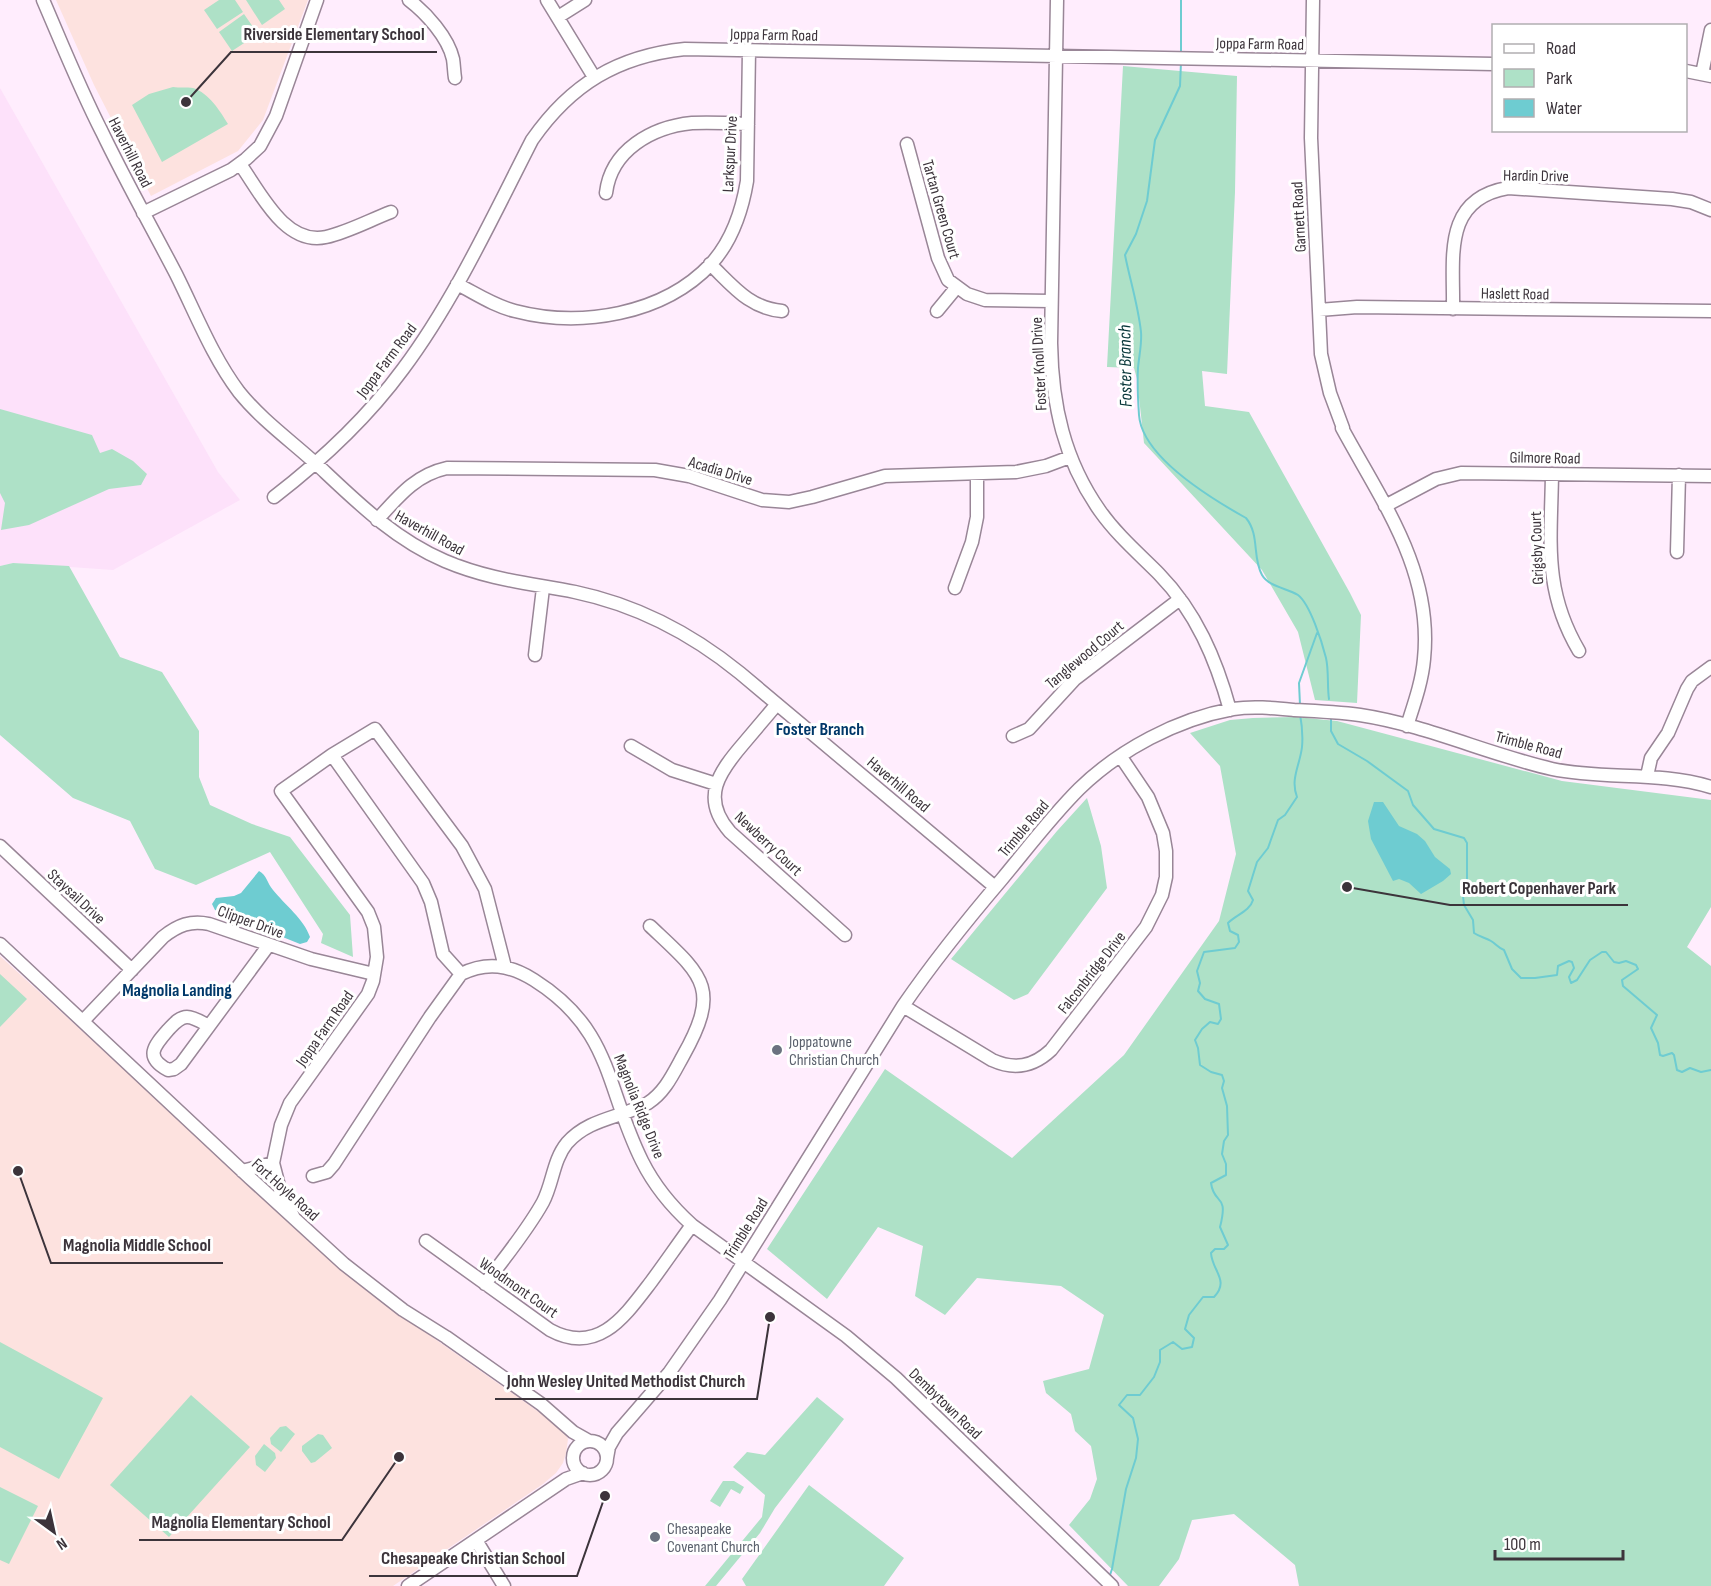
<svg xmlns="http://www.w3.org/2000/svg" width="1711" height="1586" font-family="'Sofia Sans Condensed',sans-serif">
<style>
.built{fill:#fde1fa}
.education{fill:#fde2df}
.green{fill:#aee1c7}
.water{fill:#6eccd1}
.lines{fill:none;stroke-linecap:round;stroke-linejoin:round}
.stream{stroke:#6eccd1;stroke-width:2}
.minor-casing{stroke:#998697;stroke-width:15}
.minor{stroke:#fff;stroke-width:12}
.worship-dot{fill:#6b7280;stroke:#fff;stroke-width:2}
.labels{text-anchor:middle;stroke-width:6;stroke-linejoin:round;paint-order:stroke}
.street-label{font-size:16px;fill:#3c343b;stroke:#fff}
.worship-label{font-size:16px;fill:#5b616d;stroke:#fff;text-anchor:start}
.water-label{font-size:18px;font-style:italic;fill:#073639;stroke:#fff}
.neighbourhood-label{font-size:18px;font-weight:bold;fill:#003869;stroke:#fff}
.leader{fill:none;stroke:#3c343b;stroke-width:2}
.callout-dot{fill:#3c343b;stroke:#fff;stroke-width:2}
.callout-label{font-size:18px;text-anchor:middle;font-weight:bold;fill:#3c343b;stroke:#fff;stroke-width:6;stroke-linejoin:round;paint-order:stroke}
</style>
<rect width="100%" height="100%" fill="#ffedfd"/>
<path class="built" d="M0 88 218 472 240 500 113 570 13 563 0 566Z"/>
<path class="education" d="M56 0H308L263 120 238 151 151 196 94 85Z
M0 956 245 1180 391 1308 563 1429 568 1439 566 1453 563 1463 556 1473 543 1484 393 1586H0Z"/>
<path class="green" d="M219 0H235L243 12 217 29 204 10Z
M246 0H279L285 9 262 25Z
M244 14 258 34 232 51 219 32Z
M1123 66 1237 76 1235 192 1227 374 1202 371 1205 406 1249 412 1350 593 1361 615 1357 703 1315 700 1298 632 1262 570 1144 443 1137 379 1134 368 1107 367Z
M173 87C179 88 187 87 193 88 209 93 220 111 228 124L162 162 132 105 149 94Z
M0 409 92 435 100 453 112 449 133 461 147 474 141 485 109 489 29 525 1 530 5 503 0 493Z
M13 563 69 566 120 657 162 672 199 731V777L210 805 252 824 290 837 350 915 353 957 321 943 323 934 270 852 196 885 155 869 130 821 73 798 0 735V566Z
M1296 717 1337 721 1562 781 1711 800V907L1687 947 1711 966V1586H1299L1295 1565 1234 1514 1192 1520 1179 1559 1159 1586H1128L1069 1525 1090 1499 1097 1479 1091 1446 1075 1431 1071 1414 1046 1393 1043 1381 1089 1369 1104 1315 1061 1286 977 1278 945 1315 915 1296 923 1246 878 1227 827 1299 767 1249 885 1069 1012 1158 1124 1055 1219 921 1236 854 1220 766 1190 733 1230 720 1253 718Z
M1087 798 1101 846 1107 888 1028 994 1014 1000 951 959 1057 831Z
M0 974 27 999 0 1027Z
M0 1342 103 1398 59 1479 0 1447Z
M191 1395 250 1447 169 1537 110 1485Z
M817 1397 844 1419 775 1508 760 1533 716 1586H705L762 1517 765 1495 733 1467 747 1452 765 1455Z
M286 1426 295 1434 281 1452 271 1444 270 1438 280 1427Z
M318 1434 323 1435 332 1448 315 1462 311 1463 302 1451V1446Z
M264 1444 275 1453 276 1458 265 1472 256 1465 255 1456Z
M723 1481H734L744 1487 740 1494 731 1489 720 1507 710 1501Z
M809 1485 904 1558 884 1586H746L742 1579Z
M0 1487 38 1506 9 1564 0 1560Z"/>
<path class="water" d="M1374 802H1383L1399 826 1417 834 1425 841 1435 857 1450 869 1451 874 1443 881 1421 894 1409 883 1399 879 1393 881 1371 839 1368 821Z
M259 871C267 875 267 883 273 890 285 905 304 919 310 937L307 942 300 944 215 910 212 904 216 898 234 896 241 893Z"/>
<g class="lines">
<path class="stream" d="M1181 53V0
M1181 62 1180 86 1155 140 1147 201 1136 234 1125 255C1130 280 1138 305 1141 332 1142 344 1139 356 1138 368 1137 384 1138 400 1139 415 1142 457 1212 499 1246 518 1260 535 1252 557 1262 575 1269 587 1287 588 1298 595 1310 604 1322 642 1326 658 1329 671 1327 686 1329 699
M1300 705 1299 683 1317 633
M1331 718V731L1338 744 1367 761 1408 791 1413 805 1434 829 1464 838 1467 843V881L1463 896 1464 905 1473 920 1474 933C1480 937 1486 938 1491 941 1496 944 1498 948 1504 950L1512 969 1521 978H1535L1557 975 1558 966 1569 961 1572 962 1574 968 1569 977 1571 983 1577 980 1590 960 1602 952H1606L1614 962 1619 963 1626 961 1636 965 1638 969 1622 980 1623 986 1657 1015 1651 1028 1658 1043 1660 1055 1663 1056 1672 1053 1674 1055 1677 1070 1682 1072 1690 1068 1701 1072 1711 1070
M1109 1578 1112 1569 1126 1489 1136 1458 1138 1439 1133 1418 1119 1405 1127 1395H1140L1154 1377 1160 1362V1350L1173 1342 1182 1349 1192 1347 1194 1338 1185 1329 1189 1315 1203 1297H1214C1230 1280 1212 1271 1211 1253L1215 1249H1224L1228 1245 1220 1227C1229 1192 1214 1206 1211 1183L1226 1175V1164L1222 1154 1224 1141 1228 1135 1227 1106 1222 1088 1224 1081 1222 1075 1211 1072 1200 1065 1198 1048 1195 1040 1202 1029 1210 1022 1218 1024 1221 1019 1219 1004 1205 999 1198 991 1200 983 1197 971 1204 952 1235 948 1239 942 1238 935 1230 931 1228 923C1236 915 1250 911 1253 900L1248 891 1257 862 1268 848 1278 820 1285 815 1297 797C1290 779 1300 765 1302 747 1303 736 1302 725 1300 714"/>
<defs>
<path id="minor" d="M43 0C62 44 80 89 102 132 125 180 151 226 176 274 196 314 212 356 239 392 264 423 297 445 326 473 362 507 398 541 445 561 490 580 529 583 575 592 637 605 692 634 740 673L995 887
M409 0C426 13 448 37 453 59 454 65 454 72 455 78
M547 0 594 77
M1057 0 1051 343C1052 405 1064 460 1100 511 1117 535 1138 553 1159 574 1196 612 1216 659 1230 710
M1313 0 1311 138 1321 354 1330 393 1343 428
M558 17 585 0
M1686 71 1711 76
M1702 74 1711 30
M907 144 938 258 948 280 967 294 985 300 1051 301
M240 164C260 192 285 246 326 237 348 232 370 220 391 212
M606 193C611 150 652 127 692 123 711 122 729 123 748 124
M143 213 231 170 246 159 260 146 276 116 317 0
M710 264C733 286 749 308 782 311
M457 284C475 293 494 306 515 311 580 328 663 315 711 264 732 241 742 211 747 181L749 50
M1453 309C1454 258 1442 199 1508 188L1672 199 1691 202 1711 210
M1319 310 1357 307 1711 311
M937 311 956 288
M1342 428C1382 502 1433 570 1424 659 1422 682 1414 704 1407 726
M1552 474C1551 542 1543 590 1579 651
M274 497C322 460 367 418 403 369 454 301 493 216 532 140 571 84 618 56 685 49L1494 64
M1385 506 1436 479 1461 473 1711 476
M377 520C398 497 415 475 447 468L655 470 689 476 762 500 789 502 812 497 885 476 1016 472 1046 466 1070 457
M1677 552 1679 475
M955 588 972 542 977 517V475
M535 655 543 588
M777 704C766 717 755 730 744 743 719 772 700 798 730 832L845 935
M1013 736 1029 729 1075 679 1180 599
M631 746 672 770 716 784
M1647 776 1651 758 1668 733 1687 689 1692 681 1711 667
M0 846 132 970
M0 944 250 1178 344 1264 403 1310 446 1337 541 1404 573 1432 589 1441
M461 974C487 961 510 965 534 980 613 1030 605 1087 642 1161 654 1185 672 1207 692 1225L846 1336 896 1378 1112 1586
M903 1006 992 1060C1014 1070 1033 1067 1051 1050L1146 927 1162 895 1166 877V851L1163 833 1148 797 1121 757
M83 1021 163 937C178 925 191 920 209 924L311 959 374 974
M209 1026C203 1023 194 1017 187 1017 179 1017 173 1025 168 1030 154 1046 144 1057 168 1070L174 1069 181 1064 268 946
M242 1171 273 1163
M313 1176 327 1172 334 1164 430 1017 461 974 443 954 431 902 423 883 332 755
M294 1218 280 1190 273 1163 281 1125 290 1103 368 994 373 981 377 957 374 927 368 912 281 791 332 755 375 729 462 846 485 889 505 967
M426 1241 550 1330C598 1356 625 1316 651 1282 665 1263 678 1244 692 1225
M485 1284C505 1257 527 1231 543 1202 553 1183 553 1160 567 1143 589 1118 621 1118 648 1103 665 1092 673 1074 683 1056 722 987 702 975 650 926
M573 1458a17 17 0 1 1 34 0a17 17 0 1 1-34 0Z
M607 1458 609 1447 617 1433 669 1373 720 1300 903 1006C934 961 967 920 1002 879 1027 849 1051 817 1079 789 1119 750 1177 719 1233 709 1253 706 1273 708 1294 710 1316 711 1338 712 1360 715 1426 725 1487 754 1552 769 1604 780 1659 771 1711 787
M476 1540 504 1586
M408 1586 566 1479 583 1473"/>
</defs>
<use href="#minor" class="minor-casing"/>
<use href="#minor" class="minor"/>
</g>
<g class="worship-dot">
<circle cx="777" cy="1050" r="6"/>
<circle cx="655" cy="1537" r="6"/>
</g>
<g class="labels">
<g class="street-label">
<text transform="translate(774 34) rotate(1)" y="6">Joppa Farm Road</text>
<text transform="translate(1260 43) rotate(1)" y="6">Joppa Farm Road</text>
<text transform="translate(131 152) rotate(63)" y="6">Haverhill Road</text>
<text transform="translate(729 154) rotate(-87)" y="6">Larkspur Drive</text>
<text transform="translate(1536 175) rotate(1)" y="6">Hardin Drive</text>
<text transform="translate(942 209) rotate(74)" y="6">Tartan Green Court</text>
<text transform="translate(1298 217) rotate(-93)" y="6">Garnett Road</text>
<text transform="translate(1515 293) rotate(1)" y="6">Haslett Road</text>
<text transform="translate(386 360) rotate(-53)" y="6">Joppa Farm Road</text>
<text transform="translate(1038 364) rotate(-93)" y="6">Foster Knoll Drive</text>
<text transform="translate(1545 457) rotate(1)" y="6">Gilmore Road</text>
<text transform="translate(721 470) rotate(17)" y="6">Acadia Drive</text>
<text transform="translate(430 532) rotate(29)" y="6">Haverhill Road</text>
<text transform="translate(1536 548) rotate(-92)" y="6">Grigsby Court</text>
<text transform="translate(1084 654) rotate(-40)" y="6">Tanglewood Court</text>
<text transform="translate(1529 744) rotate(15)" y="6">Trimble Road</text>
<text transform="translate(899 784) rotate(40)" y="6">Haverhill Road</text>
<text transform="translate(1023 828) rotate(-50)" y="6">Trimble Road</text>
<text transform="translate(769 843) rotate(43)" y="6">Newberry Court</text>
<text transform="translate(77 896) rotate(43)" y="6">Staysail Drive</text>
<text transform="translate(251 921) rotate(20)" y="6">Clipper Drive</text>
<text transform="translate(1091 972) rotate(-52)" y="6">Falconbridge Drive</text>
<text transform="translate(324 1028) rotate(-55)" y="6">Joppa Farm Road</text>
<text transform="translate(640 1106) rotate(68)" y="6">Magnolia Ridge Drive</text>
<text transform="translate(286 1189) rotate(42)" y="6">Fort Hoyle Road</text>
<text transform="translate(745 1228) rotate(-58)" y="6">Trimble Road</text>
<text transform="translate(519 1287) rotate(35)" y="6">Woodmont Court</text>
<text transform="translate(946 1403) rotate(44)" y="6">Dembytown Road</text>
</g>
<g class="worship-label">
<text x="789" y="1047">Joppatowne<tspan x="789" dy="18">Christian Church</tspan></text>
<text x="667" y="1534">Chesapeake<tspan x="667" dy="18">Covenant Church</tspan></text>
</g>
<g class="water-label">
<text transform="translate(1125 366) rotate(-91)" y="6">Foster Branch</text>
</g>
<g class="neighbourhood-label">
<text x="820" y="735">Foster Branch</text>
<text x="177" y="996">Magnolia Landing</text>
</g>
</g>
<path class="leader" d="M186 102L231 52H437M1347 887L1450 905H1628M18 1171L51 1263H223M770 1317L757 1399H495M399 1457L342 1540H139M605 1496L577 1576H369"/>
<g class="callout-dot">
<circle cx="186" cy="102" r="6"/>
<circle cx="1347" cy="887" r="6"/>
<circle cx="18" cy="1171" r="6"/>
<circle cx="770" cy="1317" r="6"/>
<circle cx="399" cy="1457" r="6"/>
<circle cx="605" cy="1496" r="6"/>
</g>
<g class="callout-label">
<text x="334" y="40">Riverside Elementary School</text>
<text x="1539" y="894">Robert Copenhaver Park</text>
<text x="137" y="1251">Magnolia Middle School</text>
<text x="626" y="1387">John Wesley United Methodist Church</text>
<text x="241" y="1528">Magnolia Elementary School</text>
<text x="473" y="1564">Chesapeake Christian School</text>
</g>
<rect x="1492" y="24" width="195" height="108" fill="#ffffff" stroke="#b1aeb1" stroke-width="1.5"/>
<rect x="1504" y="44" width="30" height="9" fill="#ffffff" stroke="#b1aeb1" stroke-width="1.5"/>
<text x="1546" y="54" font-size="18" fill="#3c343b">Road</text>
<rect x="1504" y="69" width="30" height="18" fill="#aee1c7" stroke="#b1aeb1" stroke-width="1.5"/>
<text x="1546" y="84" font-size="18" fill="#3c343b">Park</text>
<rect x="1504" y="99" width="30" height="18" fill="#6eccd1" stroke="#b1aeb1" stroke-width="1.5"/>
<text x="1546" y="114" font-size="18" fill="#3c343b">Water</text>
<g transform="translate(54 1532) rotate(147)" stroke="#ffffff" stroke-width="4.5" paint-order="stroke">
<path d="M0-4.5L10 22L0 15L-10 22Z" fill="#3c343b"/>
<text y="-9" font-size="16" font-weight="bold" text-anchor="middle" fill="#3c343b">N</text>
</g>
<path d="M1495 1550v9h128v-9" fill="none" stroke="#3c343b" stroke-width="3"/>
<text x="1504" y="1550" font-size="18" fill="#3c343b" stroke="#ffffff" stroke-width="4.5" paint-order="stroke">100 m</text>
</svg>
